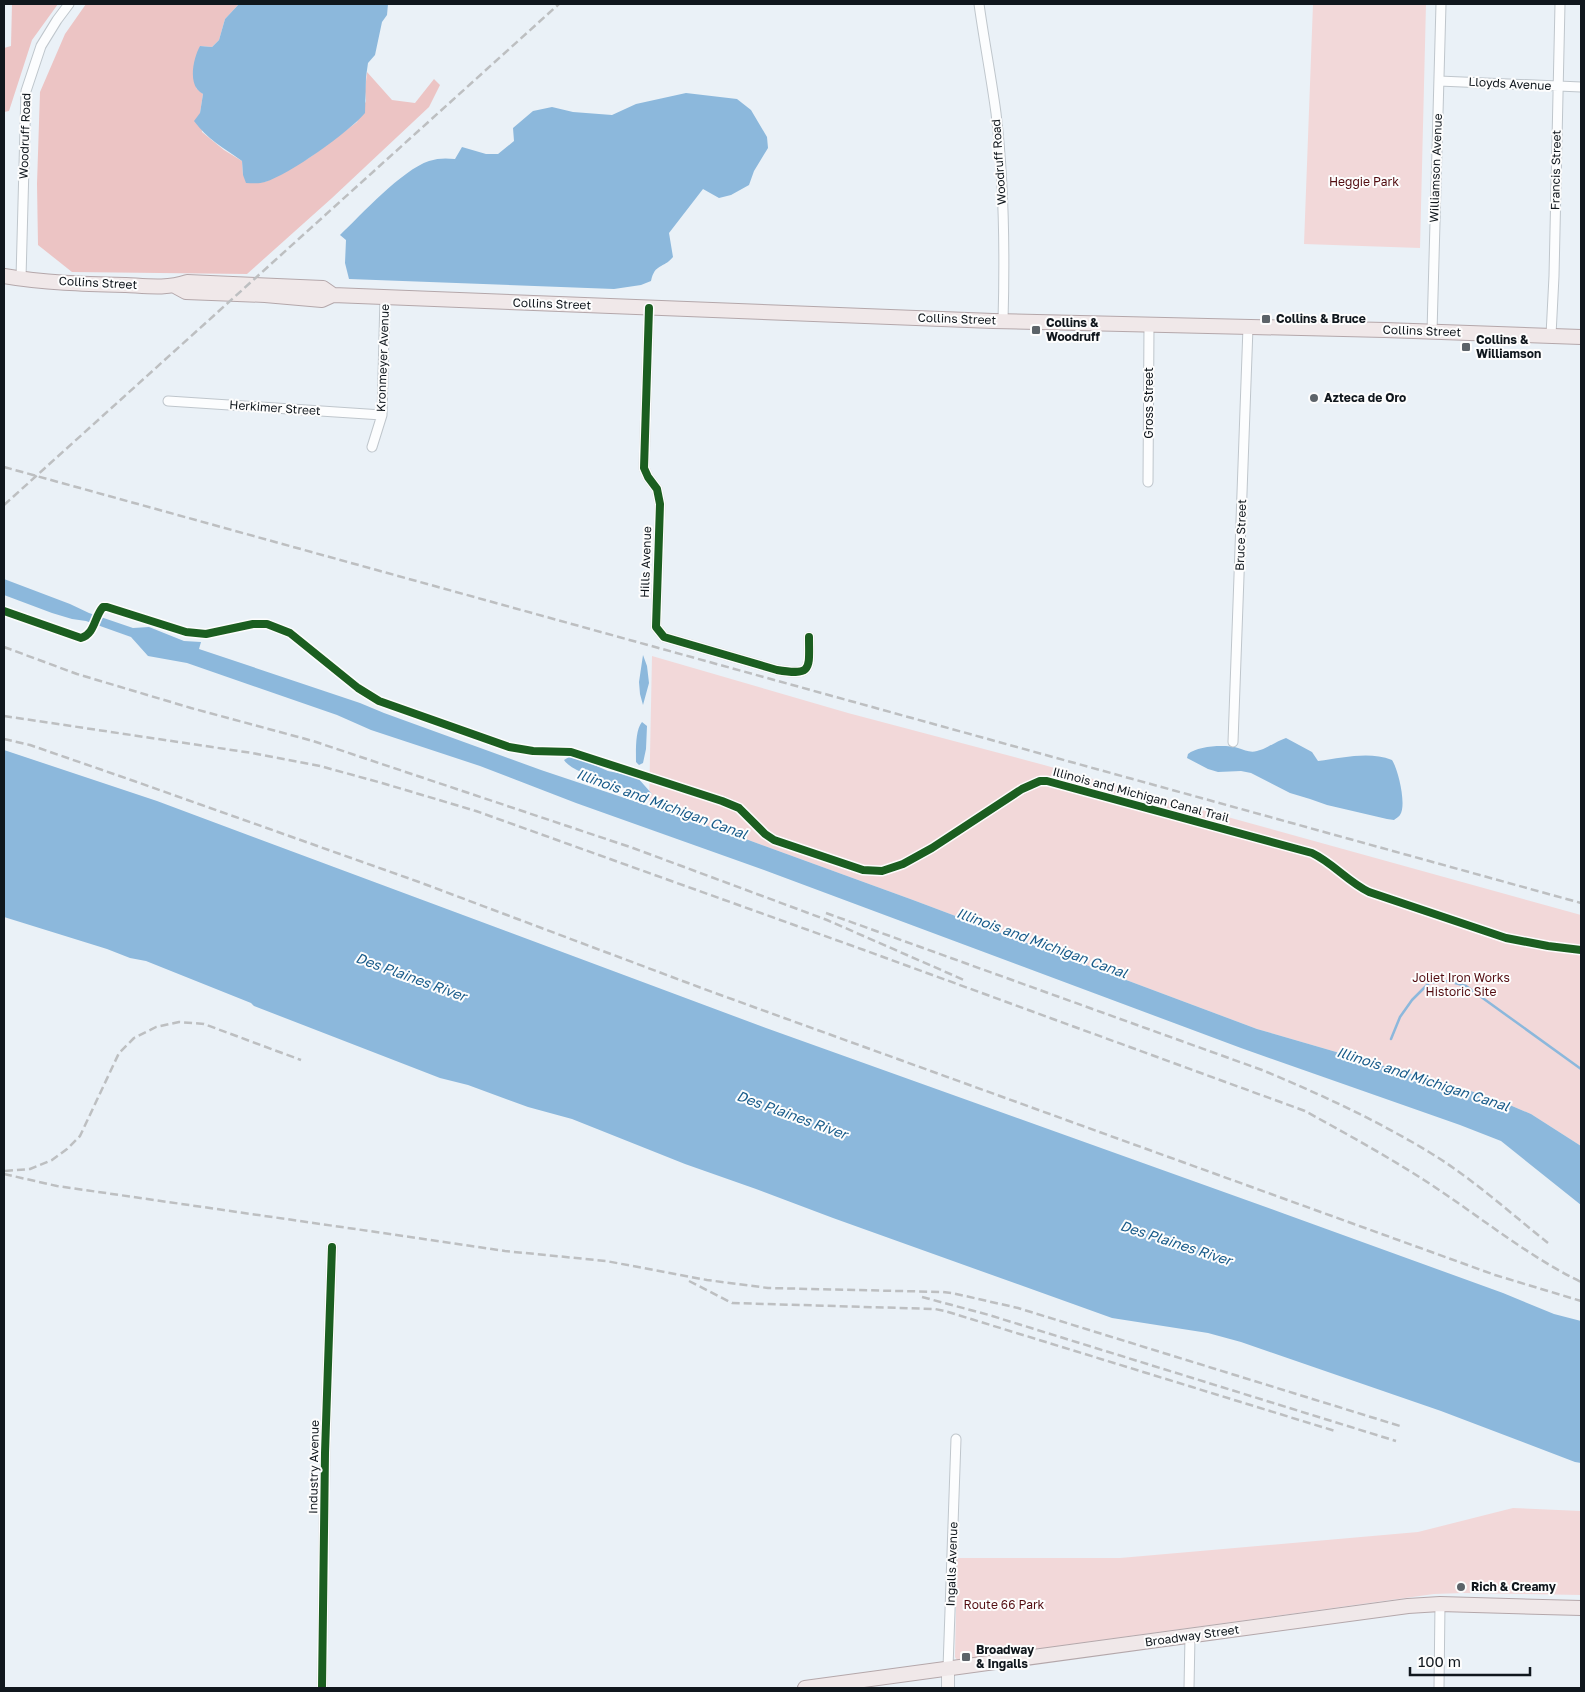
<svg xmlns="http://www.w3.org/2000/svg" width="1585" height="1692" font-family="'Golos Text',sans-serif">
<style>
.green{fill:#f2d8d9}
.forest{fill:#ecc4c4}
.water{fill:#8cb8dc}
.lines{fill:none;stroke-linecap:round;stroke-linejoin:round}
.stream{stroke:#8cb8dc;stroke-width:2.5}
.street-casing{stroke:#bfc6cc;stroke-width:11}
.secondary-casing{stroke:#bfc6cc;stroke-width:14}
.primary-casing{stroke:#b4a7aa;stroke-width:16}
.street{stroke:#fcfdfe;stroke-width:9}
.secondary{stroke:#f6f3f3;stroke-width:12}
.primary{stroke:#f0e8e9;stroke-width:14}
.rail{stroke:#bdbfc1;stroke-width:2.5;stroke-dasharray:8 4;stroke-linecap:butt}
.cycleway-casing{stroke:#fdfdfd;stroke-width:11}
.cycleway{stroke:#1b5e20;stroke-width:8}
.poi-dot{fill:#5c6369;stroke:#fdfdfd;stroke-width:2}
.labels{text-anchor:middle;stroke-width:4;stroke-linejoin:round;paint-order:stroke}
.street-label{font-size:12px;fill:#10171d;stroke:#fdfdfd}
.park-label{font-size:12px;fill:#520c10;stroke:#fdfdfd}
.poi-label{font-size:12px;font-weight:bold;fill:#10171d;stroke:#fdfdfd;text-anchor:start}
.water-label{font-size:14px;font-style:italic;fill:#185b8a;stroke:#fdfdfd}
</style>
<rect width="100%" height="100%" fill="#eaf1f7"/>
<path class="green" d="M1313 4H1426L1420 248 1304 244Z
M652 656 848 713 1044 765 1213 813 1581 915V1146L1531 1114 1491 1097 1257 1029 913 900 732 834 649 806Z
M1513 1508 1581 1511V1595L1463 1593 1434 1594 957 1660 955 1657 957 1558H1120L1418 1532Z"/>
<path class="forest" d="M12 4H58L32 40 9 111 4 112V48L11 46Z
M86 4H239L225 19 219 40 212 47 200 46 196 88 203 94 200 113 202 132 224 150 242 161 243 175 265 182 309 158 357 122 366 101 365 91 367 72 392 100 415 103 434 79 440 85 429 107 332 198 247 274 72 272 38 245 37 184 40 92 65 34Z"/>
<path class="water" d="M239 4H388L387 15 382 22 375 55 368 63 366 77 365 113C348 133 290 174 265 182 259 184 252 183 246 183L243 175 242 161C224 148 207 139 194 121L200 113 203 94C201 93 199 91 197 89 189 78 194 57 200 46L212 47 219 40 225 19Z
M686 93 737 99 751 110 767 137 768 148 754 171 749 185 731 195 719 198 703 189 669 233 673 257C663 269 655 263 651 281L641 285 614 289 349 279 345 263 346 240 340 235C362 214 402 170 429 161 438 158 446 158 455 159L462 147 486 154H498L514 141 513 128 533 111 552 107 573 112 612 115 636 104Z
M4 579 70 604 89 613 133 628 149 627 184 641 201 642 199 649 360 703 384 713 541 770 732 834 913 900 1257 1029 1491 1097 1531 1114 1581 1146V1205L1501 1141 1460 1125 1241 1048 764 870 576 803 480 766 371 730 337 715 187 663 148 656 131 637 86 621 72 619 52 613 4 595Z
M643 655 647 666 649 683 643 705 640 694 639 682Z
M642 722 647 726 646 749 643 763 639 765 636 762C636 751 635 730 642 722Z
M1286 738 1312 752 1318 761C1344 758 1368 751 1392 760 1398 769 1407 805 1400 815 1399 817 1396 818 1394 820L1387 819 1327 805 1310 799 1290 793 1251 773 1241 771 1218 772 1208 769 1187 758 1188 754C1198 746 1225 744 1238 748 1245 750 1250 753 1257 751 1264 750 1277 741 1286 738Z
M4 750 157 801 766 1028 1285 1214 1503 1293 1554 1314 1581 1321V1463L1575 1462 1441 1411 1241 1342 1208 1333 1112 1318 833 1218 756 1189 685 1164 572 1119 528 1107 468 1085 440 1078 254 1006 251 1003 146 961 130 958 107 949 4 917Z
M569 757 585 761 608 771 637 777 652 794 651 795C633 791 572 774 564 760Z"/>
<g class="lines">
<path class="stream" d="M1391 1039 1400 1017 1412 1000 1429 983 1448 981 1466 986 1581 1069"/>
<defs>
<path id="street" d="M979 4C984 40 991 76 996 113 1004 181 1005 252 1003 321
M1439 81 1581 87
M21 278 26 91 41 46 57 20 69 4
M649 308 644 468 648 477 657 489 660 504 656 627 664 637 777 670C813 676 809 669 809 637
M1432 332 1441 4
M1551 335 1554 276 1560 4
M168 401 382 415
M372 447 382 415 385 297
M1148 482 1149 325
M1233 742 1248 327
M948 1668 956 1439
M322 1688 325 1453 332 1247
M1189 1688 1190 1636
M1439 1688 1440 1604"/>
<path id="secondary" d="M948 1688V1668"/>
<path id="primary" d="M4 276C44 283 86 284 126 285 146 286 167 289 187 282L323 288 333 295
M175 286 186 292 265 295 322 300 333 295 993 321 1385 330 1581 337
M805 1688 1408 1606 1440 1604 1581 1608"/>
</defs>
<use href="#street" class="street-casing"/>
<use href="#secondary" class="secondary-casing"/>
<use href="#primary" class="primary-casing"/>
<use href="#street" class="street"/>
<use href="#secondary" class="secondary"/>
<use href="#primary" class="primary"/>
<path class="rail" d="M4 467 1581 903
M4 505 559 4
M4 647 77 674 191 708 313 741 633 848 827 920 964 980
M4 716 252 753 320 766 382 783 476 811 864 950 1305 1111C1345 1133 1385 1155 1424 1180 1477 1214 1524 1254 1581 1282
M4 739 30 745 134 781 419 882 704 989 1495 1275 1581 1301
M826 913 1262 1070C1320 1094 1376 1120 1429 1152 1472 1178 1509 1212 1548 1243
M5 1171 30 1169 52 1160 67 1149 80 1136 119 1053 134 1038 156 1027 179 1022 204 1024 301 1060
M4 1174 57 1186 376 1232 505 1251 606 1261 707 1280 768 1288 943 1292 952 1293 1018 1308 1400 1426
M689 1281 732 1303 935 1309 945 1311 1335 1431
M922 1297 989 1315 1396 1441"/>
<defs>
<path id="cycleway" d="M649 308 644 468 648 477 657 489 660 504 656 627 664 637 777 670C813 676 809 669 809 637
M4 611 81 638C95 634 94 617 103 607H107L186 632 206 634 253 624H267L290 633 358 688 379 701 509 747 533 751 571 752 722 801 739 808 765 834 774 840 863 870 882 871 903 864 932 848 1022 789 1040 781H1047L1312 853C1333 863 1348 882 1369 892L1506 938 1548 946 1581 950
M322 1688 325 1453 332 1247"/>
</defs>
<use href="#cycleway" class="cycleway-casing"/>
<use href="#cycleway" class="cycleway"/>
</g>
<g class="poi-dot">
<rect x="1261" y="314" width="10" height="10" rx="2.5"/>
<rect x="1031" y="325" width="10" height="10" rx="2.5"/>
<rect x="1461" y="342" width="10" height="10" rx="2.5"/>
<circle cx="1314" cy="398" r="5"/>
<circle cx="1461" cy="1587" r="5"/>
<rect x="961" y="1652" width="10" height="10" rx="2.5"/>
</g>
<g class="labels">
<g class="street-label">
<text transform="translate(1510 84) rotate(3)" y="4">Lloyds Avenue</text>
<text transform="translate(25 136) rotate(-88)" y="4">Woodruff Road</text>
<text transform="translate(999 162) rotate(-94)" y="4">Woodruff Road</text>
<text transform="translate(1436 168) rotate(-88)" y="4">Williamson Avenue</text>
<text transform="translate(1556 170) rotate(-89)" y="4">Francis Street</text>
<text transform="translate(98 283) rotate(3)" y="4">Collins Street</text>
<text transform="translate(552 304) rotate(2)" y="4">Collins Street</text>
<text transform="translate(957 319) rotate(2)" y="4">Collins Street</text>
<text transform="translate(1422 331) rotate(2)" y="4">Collins Street</text>
<text transform="translate(383 358) rotate(-88)" y="4">Kronmeyer Avenue</text>
<text transform="translate(1149 403) rotate(-90)" y="4">Gross Street</text>
<text transform="translate(275 408) rotate(4)" y="4">Herkimer Street</text>
<text transform="translate(1241 535) rotate(-88)" y="4">Bruce Street</text>
<text transform="translate(646 562) rotate(-88)" y="4">Hills Avenue</text>
<text transform="translate(1141 795) rotate(15)" y="4">Illinois and Michigan Canal Trail</text>
<text transform="translate(314 1467) rotate(-89)" y="4">Industry Avenue</text>
<text transform="translate(952 1564) rotate(-88)" y="4">Ingalls Avenue</text>
<text transform="translate(1192 1636) rotate(-8)" y="4">Broadway Street</text>
</g>
<g class="park-label">
<text x="1364" y="186">Heggie Park</text>
<text x="1461" y="982">Joliet Iron Works<tspan x="1461" dy="14">Historic Site</tspan></text>
<text x="1004" y="1609">Route 66 Park</text>
</g>
<g class="poi-label">
<text x="1276" y="323">Collins &amp; Bruce</text>
<text x="1046" y="327">Collins &amp;<tspan x="1046" dy="14">Woodruff</tspan></text>
<text x="1476" y="344">Collins &amp;<tspan x="1476" dy="14">Williamson</tspan></text>
<text x="1324" y="402">Azteca de Oro</text>
<text x="1471" y="1591">Rich &amp; Creamy</text>
<text x="976" y="1654">Broadway<tspan x="976" dy="14">&amp; Ingalls</tspan></text>
</g>
<g class="water-label">
<text transform="translate(662 804) rotate(20)" y="5">Illinois and Michigan Canal</text>
<text transform="translate(1042 943) rotate(20)" y="5">Illinois and Michigan Canal</text>
<text transform="translate(411 977) rotate(20)" y="5">Des Plaines River</text>
<text transform="translate(1423 1079) rotate(18)" y="5">Illinois and Michigan Canal</text>
<text transform="translate(792 1115) rotate(20)" y="5">Des Plaines River</text>
<text transform="translate(1176 1243) rotate(18)" y="5">Des Plaines River</text>
</g>
</g>
<rect width="1585" height="1692" fill="none" stroke="#10171d" stroke-width="10"/>
<path d="M1410 1667v8h120v-8" fill="none" stroke="#10171d" stroke-width="2.5"/>
<text x="1418" y="1667" font-size="15" fill="#10171d" stroke="#fdfdfd" stroke-width="4" paint-order="stroke">100 m</text>
</svg>
